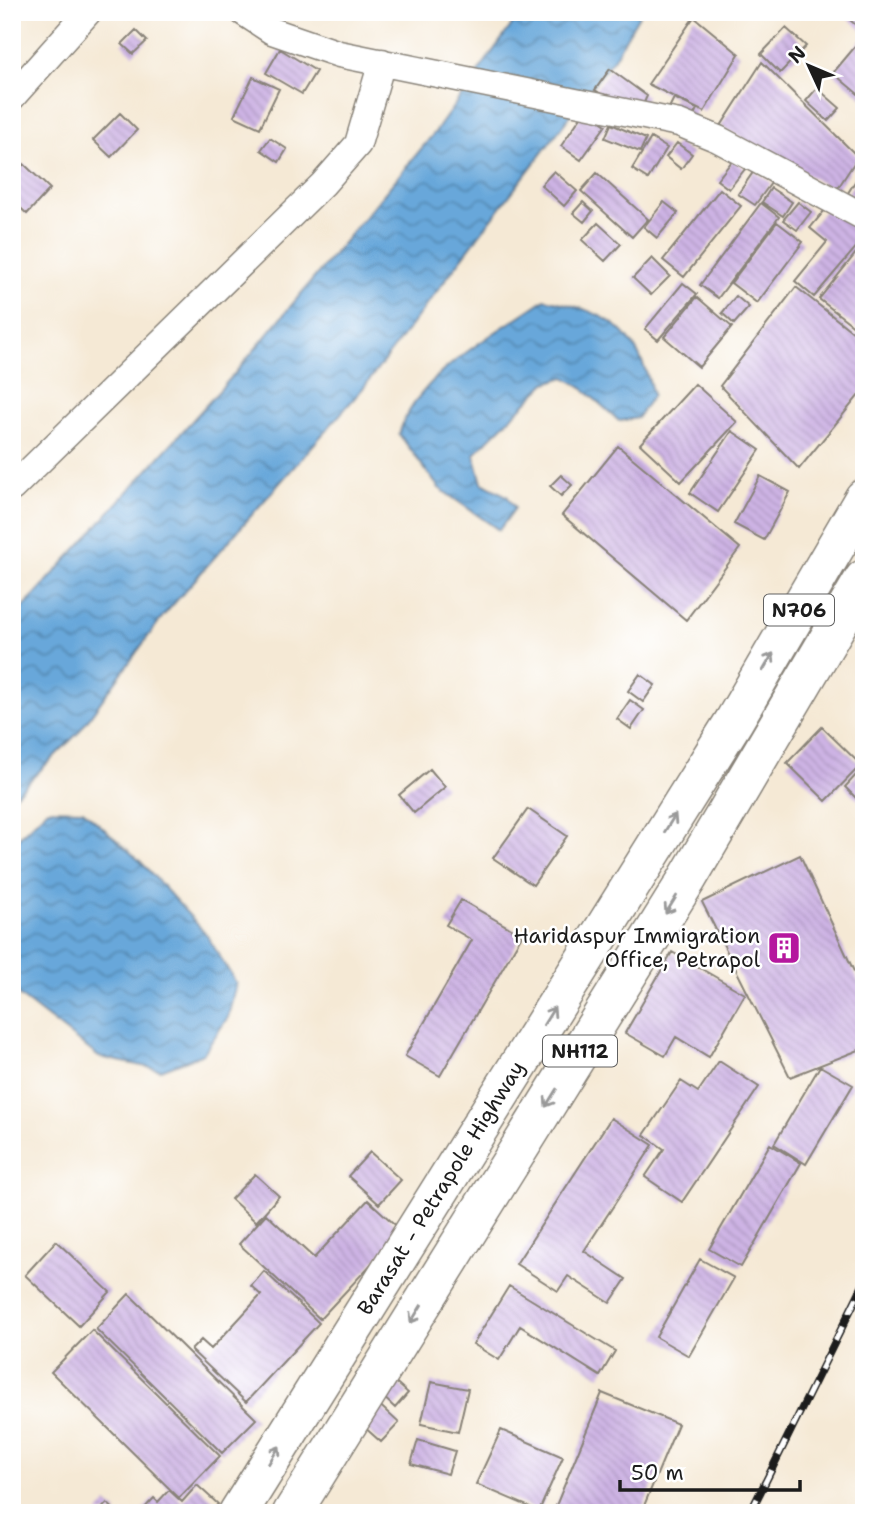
<svg xmlns="http://www.w3.org/2000/svg" width="876" height="1525" font-family="'Shantell Sans',sans-serif">
<style>
.water{fill:url(#water-waves);stroke:#42627b;stroke-width:2}
.building{fill:url(#building-back-hatch)}
.lines{fill:none;stroke-linecap:round;stroke-linejoin:round}
.minor-casing{stroke:#888278;stroke-width:29}
.highway-casing{stroke:#888278;stroke-width:41}
.minor{stroke:#fff;stroke-width:26}
.highway{stroke:#fff;stroke-width:38}
.rail-casing{stroke:#1c1c1c;stroke-width:8}
.rail{stroke:#fff;stroke-width:5;stroke-dasharray:16;stroke-linecap:butt}
.oneway{stroke:#999}
.labels{text-anchor:middle;stroke-width:5;stroke-linejoin:round;paint-order:stroke}
.shield{fill:#fff;stroke:#606060;stroke-width:2}
.shield-label{font-size:19px;font-weight:bold;fill:#1c1c1c}
.poi-label{font-size:21px;fill:#1c1c1c;stroke:#fff;text-anchor:end}
.street-label{font-size:21px;fill:#1c1c1c;stroke:#fff}
</style>
<defs>
<pattern id="water-waves" width="16" height="10" patternUnits="userSpaceOnUse" patternTransform="scale(1.75)"><rect width="16" height="10" fill="#67a7da"/><path d="M0 5q4-4 8 0t8 0" fill="none" stroke="#5487b0"/></pattern>
<pattern id="building-back-hatch" width="6" height="6" patternUnits="userSpaceOnUse" patternTransform="scale(1.75)"><rect width="6" height="6" fill="#cdb3e4"/><path d="M-1 5l2 2M0 0l6 6M5-1l2 2" fill="none" stroke="#af99c3"/></pattern>
</defs>
<rect width="100%" height="100%" fill="#fff"/>
<filter id="ink" filterUnits="userSpaceOnUse"><feTurbulence type="fractalNoise" baseFrequency=".0143" numOctaves="2"/><feDisplacementMap in="SourceGraphic" scale="14" xChannelSelector="R" yChannelSelector="G"/><feConvolveMatrix kernelMatrix="1 2 1 2 8 2 1 2 1" color-interpolation-filters="sRGB"/></filter>
<filter id="wash" filterUnits="userSpaceOnUse"><feTurbulence type="fractalNoise" baseFrequency=".00686" numOctaves="4" result="noise"/><feDisplacementMap in="SourceGraphic" scale="28" xChannelSelector="R" yChannelSelector="G"/><feGaussianBlur stdDeviation="1.57" result="paint"/><feColorMatrix in="noise" values="0 0 0 0 0 0 0 0 0 0 0 0 0 0 0 0 0 1.4 0 .05"/><feComposite in="paint" operator="in"/></filter>
<g filter="url(#wash)">
<rect width="100%" height="100%" fill="#f5e9d5"/>
<path class="water" d="M521 12H641L614 58 364 387 163 616 78 733 12 798V620L237 371 436 131Z
M545 299C610 313 636 327 653 395L637 418 619 421 580 386 565 377 546 383 474 454 482 483 507 496 515 508 499 530 439 488 399 434C419 371 495 335 545 299Z
M48 809 83 810 141 862 206 934 236 983 228 1017 203 1054 161 1070 99 1057 12 990V844Z"/>
<g id="blocks">
<path class="building" d="M844 12H864V32L843 14Z
M694 17 739 54 704 112 648 84Z
M786 28 806 46 780 73 761 54Z
M136 30 147 41 133 54 122 44Z
M864 36 862 70 864 99 833 73Z
M280 49 316 71 302 94 266 73Z
M762 62 858 157 836 191 721 126Z
M610 69 647 96 641 109 616 103 595 90Z
M253 77 279 89 260 128 234 116Z
M817 88 840 108 828 121 806 101Z
M674 98 697 109 691 121 668 110Z
M585 111 606 125 581 160 561 146Z
M120 113 137 130 111 157 93 140Z
M611 124 646 139 640 152 605 138Z
M270 138 287 149 279 162 261 150Z
M651 138 667 148 648 179 632 169Z
M677 143 692 154 681 169 666 157Z
M733 160 745 169 729 189 717 180Z
M24 164 50 189 27 214 12 200V176Z
M554 171 577 191 564 206 541 185Z
M754 171 771 183 755 205 738 194Z
M597 173 648 219 632 237 581 191Z
M859 175 864 178V202L848 193Z
M771 188 792 202 783 216 762 202Z
M720 189 741 206 684 277 663 260Z
M583 202 593 211 584 222 573 213Z
M664 202 678 213 657 238 644 227Z
M798 202 811 212 797 230 783 220Z
M761 203 779 217 718 298 700 285Z
M829 205 864 233V238L814 297 795 281 827 242 810 228Z
M777 222 803 242 757 303 731 283Z
M598 223 621 244 605 261 582 240Z
M864 243V334L819 299Z
M652 258 670 276 651 295 633 278Z
M683 283 697 294 658 340 645 329Z
M796 287 864 341V389L799 469 720 386Z
M736 296 749 307 734 324 722 313Z
M697 297 732 327 699 367 664 337Z
M695 384 737 422 681 482 640 444Z
M732 431 760 450 718 512 690 493Z
M618 446 740 548 686 620 562 515Z
M561 475 572 485 561 496 550 486Z
M760 476 790 492 764 540 734 524Z
M640 674 655 685 643 702 628 691Z
M630 700 644 710 631 729 617 719Z
M822 727 861 765 826 801 787 763Z
M430 769 445 787 414 813 399 795Z
M858 773 864 779V794L858 800 845 787Z
M528 809 567 836 533 885 493 858Z
M800 855 864 993V1048L790 1077 702 902Z
M461 900 522 935 440 1076 405 1056 472 940 446 925Z
M672 952 745 994 709 1057 676 1037 665 1056 625 1033Z
M719 1061 759 1087 682 1202 645 1177 664 1149 644 1135 681 1081 698 1092Z
M820 1066 853 1085 806 1164 774 1144Z
M611 1118 653 1145 584 1251 626 1279 610 1303 568 1276 558 1291 516 1264Z
M770 1144 801 1163 741 1267 709 1249Z
M370 1152 401 1180 379 1204 348 1176Z
M255 1174 279 1196 256 1222 231 1199Z
M368 1200 402 1231 320 1319 239 1244 266 1214 314 1258Z
M56 1241 110 1292 79 1326 25 1275Z
M700 1259 734 1278 689 1356 656 1337Z
M264 1271 319 1323 246 1402 191 1350 201 1340 211 1349 261 1295 251 1286Z
M509 1286 615 1351 600 1376 520 1326 499 1360 473 1344Z
M129 1294 256 1419 222 1453 96 1329Z
M92 1330 220 1456 179 1498 51 1372Z
M390 1377 408 1393 395 1408 377 1391Z
M431 1382 468 1389 458 1432 421 1424Z
M602 1393 678 1424 641 1513H553Z
M372 1398 399 1423 381 1442 354 1418Z
M501 1430 563 1457 539 1511 476 1484Z
M418 1440 455 1451 448 1474 411 1464Z
M197 1485 218 1504 210 1513H140L154 1498 158 1502 169 1490 182 1502Z
M107 1503 118 1513H98Z"/>
</g>
</g>
<g filter="url(#ink)">
<use href="#blocks" fill-opacity="0" stroke="#888278" stroke-width="2"/>
<g class="lines">
<defs>
<path id="minor" d="M243 12 272 31 339 54 679 123 718 139 864 217
M12 97 88 12
M12 488 323 184 358 144 382 62"/>
<path id="highway" d="M238 1513 734 721 864 498
M292 1513 686 881 864 579"/>
</defs>
<use href="#minor" class="minor-casing"/>
<use href="#highway" class="highway-casing"/>
<use href="#minor" class="minor"/>
<use href="#highway" class="highway"/>
<defs>
<path id="rail" d="M750 1513 864 1283"/>
</defs>
<use href="#rail" class="rail-casing"/>
<use href="#rail" class="rail"/>
</g>
<defs><path id="oneway-shaft" d="M-6 0H5M1.5-3L5.5 0L1.5 3" fill="none" stroke-width="1.6" stroke-linecap="round" stroke-linejoin="round" transform="scale(1.75)"/></defs>
<g class="oneway">
<use href="#oneway-shaft" transform="translate(768 662) rotate(-60)"/>
<use href="#oneway-shaft" transform="translate(670 823) rotate(-58)"/>
<use href="#oneway-shaft" transform="translate(671 905) rotate(122)"/>
<use href="#oneway-shaft" transform="translate(549 1016) rotate(-58)"/>
<use href="#oneway-shaft" transform="translate(551 1098) rotate(122)"/>
<use href="#oneway-shaft" transform="translate(416 1314) rotate(122)"/>
<use href="#oneway-shaft" transform="translate(274 1455) rotate(-58)"/>
</g>
</g>
<defs>
<symbol id="building-square" viewBox="-11 -11 22 22"><rect x="-9" y="-9" width="18" height="18" rx="4" fill="#b5179e" stroke="#fff"/><path d="M-4-6H4V6H1V3H-1V6H-4ZM-2.5-4.3h1.7v1.8h-1.7ZM.8-4.3h1.7v1.8H.8ZM-2.5-1h1.7V.8h-1.7ZM.8-1h1.7V.8H.8Z" fill="#fff"/></symbol>
</defs>
<g fill-rule="evenodd">
<use href="#building-square" x="765" y="929" width="38" height="38"/>
</g>
<g class="labels">
<g class="shield">
<rect x="764" y="594.5" width="70" height="31" rx="5"/>
<rect x="543" y="1035.5" width="74" height="31" rx="5"/>
</g>
<g class="shield-label">
<text x="799" y="617">N706</text>
<text x="580" y="1058">NH112</text>
</g>
<g class="poi-label">
<text x="760" y="943">Haridaspur Immigration<tspan x="760" dy="24">Office, Petrapol</tspan></text>
</g>
<g class="street-label">
<text transform="translate(441 1188) rotate(-58)" y="7">Barasat - Petrapole Highway</text>
</g>
</g>
<rect width="876" height="1525" fill="none" stroke="#fff" stroke-width="42"/>
<g transform="translate(809 66) rotate(314)" stroke="#ffffff" stroke-width="5" paint-order="stroke">
<path d="M0-5L12 26L0 18L-12 26Z" fill="#1c1c1c"/>
<text y="-10" font-size="19" font-weight="bold" text-anchor="middle" fill="#1c1c1c">N</text>
</g>
<path d="M620 1480v10h180v-10" fill="none" stroke="#1c1c1c" stroke-width="3.5"/>
<text x="631" y="1480" font-size="21" fill="#1c1c1c" stroke="#ffffff" stroke-width="5" paint-order="stroke">50 m</text>
</svg>
